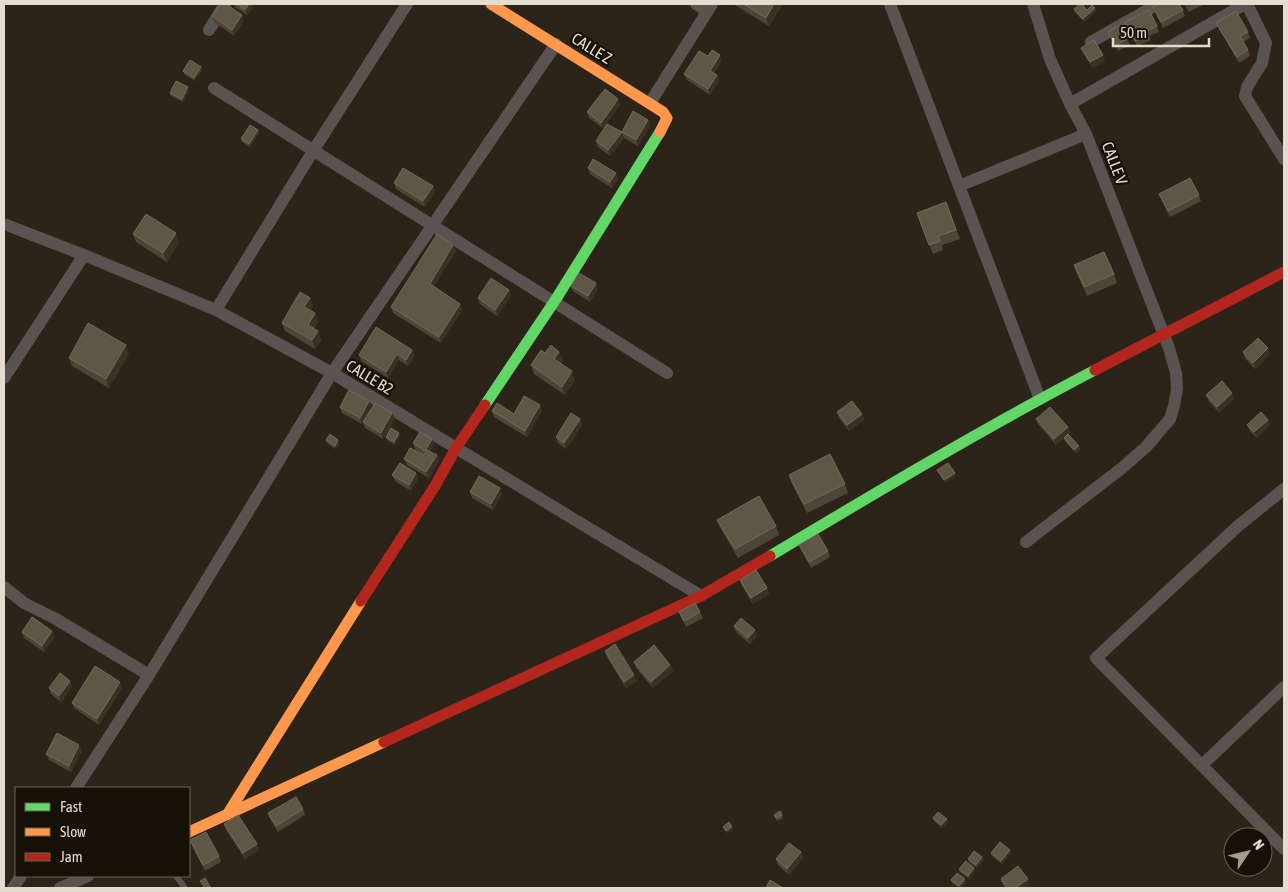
<svg xmlns="http://www.w3.org/2000/svg" width="1288" height="892" font-family="'Asap Condensed',sans-serif">
<style>
.lines{fill:none;stroke-linecap:round;stroke-linejoin:round}
.lane{stroke:#595451;stroke-width:6}
.street{stroke:#595451;stroke-width:12}
.fast{stroke:#63d668;stroke-width:11}
.slow{stroke:#ff974d;stroke-width:11}
.jam{stroke:#b3261e;stroke-width:11}
.wall{fill:#4f4536}
.shaded-wall{fill:#3a3123}
.building{fill:#5f5646;stroke:#746b5c}
.labels{text-anchor:middle;stroke-width:4.5;stroke-linejoin:round;paint-order:stroke}
.street-label{font-size:16px;fill:#e5dccf;stroke:#171007}
</style>
<rect width="100%" height="100%" fill="#2c2418"/>
<g class="lines">
<path class="lane" d="M176 876 185 888"/>
<path class="street" d="M696 4 707 11
M890 4 1040 399
M1247 4 1266 43 1262 63 1247 87 1245 96 1284 159
M209 30 225 4
M1091 42 1158 4
M214 88 667 373
M650 103 712 4
M1070 104 1245 4
M959 186 1086 134
M4 224 84 255 216 310 332 373 701 596
M216 310 313 151 407 4
M4 378 84 255
M1284 489 1238 526 1096 658 1284 849
M1026 542 1122 468 1146 447 1170 419 1174 406 1177 389 1176 373 1169 348 1086 134 1070 104 1050 59 1033 4
M4 587 24 603 56 619 149 675
M1202 765 1284 687
M76 788 149 675 332 373 556 44
M13 888 21 876
M60 888 88 876"/>
<path class="fast" d="M485 405 556 299 660 132
M770 556C877 492 984 428 1095 370"/>
<path class="slow" d="M491 4 663 112 667 118 660 132
M227 815 361 601
M189 832 384 742"/>
<path class="jam" d="M1095 370 1284 272
M361 601 435 486 456 448 485 405
M384 742 701 596 770 556"/>
</g>
<path class="wall" d="M234 4H255L247 15 235 7Z
M733 4H783L769 26Z
M1184 4H1205L1189 12Z
M1153 7 1183 10 1185 16 1163 28 1155 12Z
M1095 8 1096 11 1084 22 1075 12 1074 9 1087 10Z
M212 16 244 21 234 36 214 22Z
M1125 22 1157 26 1159 32 1149 36 1151 40 1137 46Z
M1216 23 1248 32 1250 38 1243 42 1248 50 1250 56 1239 63 1219 29Z
M1108 32 1127 39 1130 45 1118 51 1111 38Z
M1081 48 1105 61 1093 68 1084 54Z
M708 56 722 61 714 73 717 75 719 81 710 95 687 80 684 74Z
M201 67 202 70 195 81 184 74 183 71Z
M189 90 183 102 171 96 170 93Z
M620 105 603 128 589 118 587 112Z
M648 120 650 126 638 146 624 138 622 132Z
M258 130 259 133 250 147 242 142 241 139Z
M624 138 610 156 598 147 596 141Z
M588 168 618 179 612 188 590 174Z
M394 183 435 192 425 207 396 189Z
M1159 194 1199 195 1201 201 1170 217Z
M946 202 960 239 942 245 943 250 933 254 917 213Z
M133 234 179 242 167 262 136 242Z
M453 245 456 251 434 286 460 304 462 310 441 343 393 313 391 307Z
M1074 265 1114 274 1117 283 1087 296Z
M571 286 598 289 590 302 573 291Z
M509 290 511 296 497 316 480 304 478 298Z
M313 306 311 310 318 322 314 329 318 331 321 340 315 349 285 331 282 323Z
M412 350 414 356 408 366 399 360 388 378 361 361 359 355Z
M559 352 563 360 560 363 575 380 565 395 534 374 531 365 545 353Z
M1243 352 1270 354 1255 369 1245 358Z
M129 354 109 388 72 366 69 358Z
M1232 393 1234 399 1219 413 1209 401 1206 395Z
M369 401 371 407 364 420 395 419 383 439 365 428 363 422 362 424 342 413 340 407Z
M492 411 514 414 542 411 527 437 494 417Z
M837 412 862 414 864 420 849 431 839 418Z
M580 419 582 425 566 449 558 443 556 437Z
M1036 419 1068 427 1070 432 1068 434 1080 449 1076 453 1065 441 1064 438 1056 445 1039 425Z
M1268 420 1270 425 1257 438 1250 431 1247 425Z
M399 433 400 436 395 445 387 440 386 437Z
M432 439 434 445 430 452 437 455 439 461 429 478 407 465 404 459 424 455 415 449 413 443Z
M326 440 339 444 336 449 327 443Z
M416 473 418 479 411 491 395 481 392 475Z
M789 475 845 484 848 493 807 513 792 484Z
M470 492 502 494 493 510 472 498Z
M717 520 776 526 779 535 738 558 721 529Z
M799 545 828 551 830 557 811 568 802 551Z
M740 580 767 588 769 594 753 604 742 586Z
M679 612H700L703 618 686 627Z
M734 626 757 636 750 644 736 632Z
M52 631 54 637 44 652 24 638 22 632Z
M605 651 637 681 626 688 607 657Z
M634 662 670 665 673 671 653 688 636 668Z
M70 681 72 687 61 702 51 694 49 688Z
M122 688 99 725 74 708 72 703Z
M82 751 71 772 49 760 46 754Z
M303 809 305 815 278 832 270 819 268 813Z
M774 815H782L783 818 777 821Z
M933 818 947 819 948 822 942 828 934 821Z
M224 824 259 850 245 859 226 830Z
M190 840 219 856 221 862 205 871 192 846Z
M801 852 803 858 789 875 778 865 776 859Z
M991 853H1011L1002 864 992 856Z
M982 857 984 860 977 868 969 862 968 859Z
M974 868 975 871 969 879 960 872 959 869Z
M1001 879 1030 885 1025 888H1006L1003 885Z
M951 880 966 882 961 888H959L952 883Z"/>
<path class="shaded-wall" d="M249 4H255L247 15 245 10Z
M774 4H783L769 26 766 18Z
M1095 8 1096 11 1084 22 1083 19Z
M242 15 244 21 234 36 232 30Z
M720 55 722 61 712 76 710 71Z
M1103 55 1105 61 1093 68 1090 62Z
M201 67 202 70 195 81 194 78Z
M717 75 719 81 710 95 708 89Z
M188 87 189 90 183 102 182 99Z
M618 99 620 105 603 128 601 123Z
M648 120 650 126 638 146 636 140Z
M258 130 259 133 250 147 249 144Z
M622 132 624 138 610 156 608 150Z
M616 173 618 179 612 188 610 182Z
M433 186 435 192 425 207 423 201Z
M176 233 179 242 167 262 163 253Z
M453 245 456 251 432 290 430 284Z
M596 283 598 289 590 302 588 296Z
M509 290 511 296 497 316 495 310Z
M310 298 313 306 308 316 304 307Z
M460 304 462 310 441 343 439 337Z
M315 313 318 322 311 334 308 325Z
M318 331 321 340 315 349 312 340Z
M126 345 129 354 109 388 106 379Z
M1268 348 1270 354 1255 369 1253 363Z
M412 350 414 356 408 366 406 360Z
M559 352 563 360 557 368 554 359Z
M397 354 399 360 388 378 386 372Z
M572 371 575 380 565 395 562 387Z
M1232 393 1234 399 1219 413 1217 407Z
M369 401 371 407 362 424 360 418Z
M540 405 542 411 527 437 525 431Z
M392 413 395 419 383 439 381 433Z
M862 414 864 420 849 431 847 425Z
M580 419 582 425 566 449 564 443Z
M1268 420 1270 425 1257 438 1254 432Z
M1068 427 1070 432 1056 445 1054 439Z
M399 433 400 436 395 445 394 442Z
M432 439 434 445 427 457 425 451Z
M338 440 339 444 336 449 335 446Z
M1079 446 1080 449 1076 453 1074 450Z
M437 455 439 461 429 478 426 472Z
M416 473 418 479 411 491 409 485Z
M955 473 956 476 945 483 944 480Z
M500 488 502 494 493 510 491 504Z
M767 588 769 594 753 604 751 598Z
M755 630 757 636 750 644 748 638Z
M52 631 54 637 44 652 42 646Z
M670 665 673 671 653 688 651 682Z
M634 675 637 681 626 688 624 682Z
M70 681 72 687 61 702 59 696Z
M120 682 122 688 99 725 97 719Z
M79 745 82 751 71 772 69 766Z
M947 819 948 822 942 828 941 825Z
M732 827 733 830 727 834 726 831Z
M257 844 259 850 245 859 243 853Z
M1010 850 1011 853 1002 864 1001 861Z
M801 852 803 858 789 875 787 869Z
M982 857 984 860 977 868 976 865Z
M974 868 975 871 969 879 968 876Z
M965 879 966 882 961 888H960L959 886Z
M1028 879 1030 885 1025 888H1015Z"/>
<path class="building" d="M221 4H226L242 15 232 30 212 16Z
M237 4H249L245 10Z
M744 4H774L766 18Z
M1080 4H1082L1087 10 1092 5 1095 8 1083 19 1074 9Z
M1158 4H1179L1183 10 1161 22 1153 7Z
M1149 10 1157 26 1147 31 1148 34 1135 41 1125 22Z
M1236 11 1248 32 1240 36 1248 50 1237 57 1216 23Z
M1120 25 1127 39 1116 45 1108 32Z
M1094 40 1103 55 1090 62 1081 48Z
M712 50 720 55 710 71 717 75 708 89 684 74 699 51 708 56Z
M190 60 201 67 194 78 183 71Z
M176 81 188 87 182 99 170 93Z
M605 89 618 99 601 123 587 112Z
M633 111 648 120 636 140 622 132Z
M607 124 622 132 608 150 596 141Z
M250 125 258 130 249 144 241 139Z
M593 159 616 173 610 182 588 168Z
M403 168 433 186 423 201 394 183Z
M1190 178 1199 195 1168 211 1159 194Z
M946 202 956 230 938 236 940 241 929 245 917 213Z
M146 214 176 233 163 253 133 234Z
M437 234 453 245 430 284 460 304 439 337 391 307Z
M1104 252 1114 274 1084 287 1074 265Z
M579 273 596 283 588 296 571 286Z
M491 278 509 290 495 310 478 298Z
M300 292 310 298 304 307 315 313 308 325 318 331 312 340 282 323Z
M88 323 126 345 106 379 69 358Z
M376 327 412 350 406 360 397 354 386 372 359 355Z
M1258 338 1268 348 1253 363 1243 352Z
M551 345 559 352 554 359 572 371 562 387 531 365 541 350 545 353Z
M1222 381 1232 393 1217 407 1206 395Z
M349 390 369 401 360 418 340 407Z
M524 396 540 405 525 431 492 411 497 403 514 414Z
M852 401 862 414 847 425 837 412Z
M375 403 392 413 381 433 363 422Z
M1050 407 1068 427 1054 439 1036 419Z
M1261 412 1268 420 1254 432 1247 425Z
M571 413 580 419 564 443 556 437Z
M391 428 399 433 394 442 386 437Z
M420 432 432 439 425 451 413 443Z
M330 434 338 440 335 446 326 440Z
M1068 434 1079 446 1074 450 1064 438Z
M410 448 424 455 427 450 437 455 426 472 404 459Z
M830 454 845 484 804 504 789 475Z
M400 463 416 473 409 485 392 475Z
M948 463 955 473 944 480 937 470Z
M479 476 500 488 491 504 470 492Z
M759 496 776 526 735 549 717 520Z
M818 534 828 551 809 562 799 545Z
M756 570 767 588 751 598 740 580Z
M695 603 700 612 684 621 679 612Z
M32 617 52 631 42 646 22 632Z
M741 618 755 630 748 638 734 626Z
M615 644 634 675 624 682 605 651Z
M654 645 670 665 651 682 634 662Z
M95 666 120 682 97 719 72 703Z
M60 673 70 681 59 696 49 688Z
M57 733 79 745 69 766 46 754Z
M296 797 303 809 276 826 268 813Z
M780 811 782 815 776 818 774 815Z
M938 812 947 819 941 825 933 818Z
M238 815 257 844 243 853 224 824Z
M729 822 732 827 726 831 723 827Z
M206 832 219 856 203 865 190 840Z
M1000 842 1010 850 1001 861 991 853Z
M789 843 801 852 787 869 776 859Z
M974 851 982 857 976 865 968 859Z
M966 861 974 868 968 876 959 869Z
M1018 866 1028 879 1015 888H1008L1001 879Z
M957 873 965 879 959 886 951 880Z
M205 878 211 888H205L200 881Z
M770 880 783 888H766Z"/>
<g class="labels">
<g class="street-label">
<text transform="translate(592 48) rotate(32)" y="6">CALLE Z</text>
<text transform="translate(1115 163) rotate(69)" y="6">CALLE V</text>
<text transform="translate(370 377) rotate(31)" y="6">CALLE B2</text>
</g>
</g>
<rect width="1288" height="892" fill="none" stroke="#e5dccf" stroke-width="10"/>
<rect x="15" y="787" width="175" height="90" fill="#171007" stroke="#696257"/>
<rect x="25" y="803" width="25" height="8" fill="#63d668" stroke="#696257"/>
<text x="60" y="812" font-size="15" fill="#e5dccf">Fast</text>
<rect x="25" y="828" width="25" height="8" fill="#ff974d" stroke="#696257"/>
<text x="60" y="837" font-size="15" fill="#e5dccf">Slow</text>
<rect x="25" y="853" width="25" height="8" fill="#b3261e" stroke="#696257"/>
<text x="60" y="862" font-size="15" fill="#e5dccf">Jam</text>
<g transform="translate(1248 852) rotate(55)"><circle r="24" fill="#171007" stroke="#696257"/>
<path d="M0-4L9 19L0 12L-9 19Z" fill="#a49c8f"/>
<text y="-8" font-size="14" font-weight="bold" text-anchor="middle" fill="#e5dccf">N</text>
</g>
<path d="M1113 38v8h96v-8" fill="none" stroke="#e5dccf" stroke-width="2.5"/>
<text x="1120" y="38" font-size="15" fill="#e5dccf" stroke="#171007" stroke-width="4" paint-order="stroke">50 m</text>
</svg>
